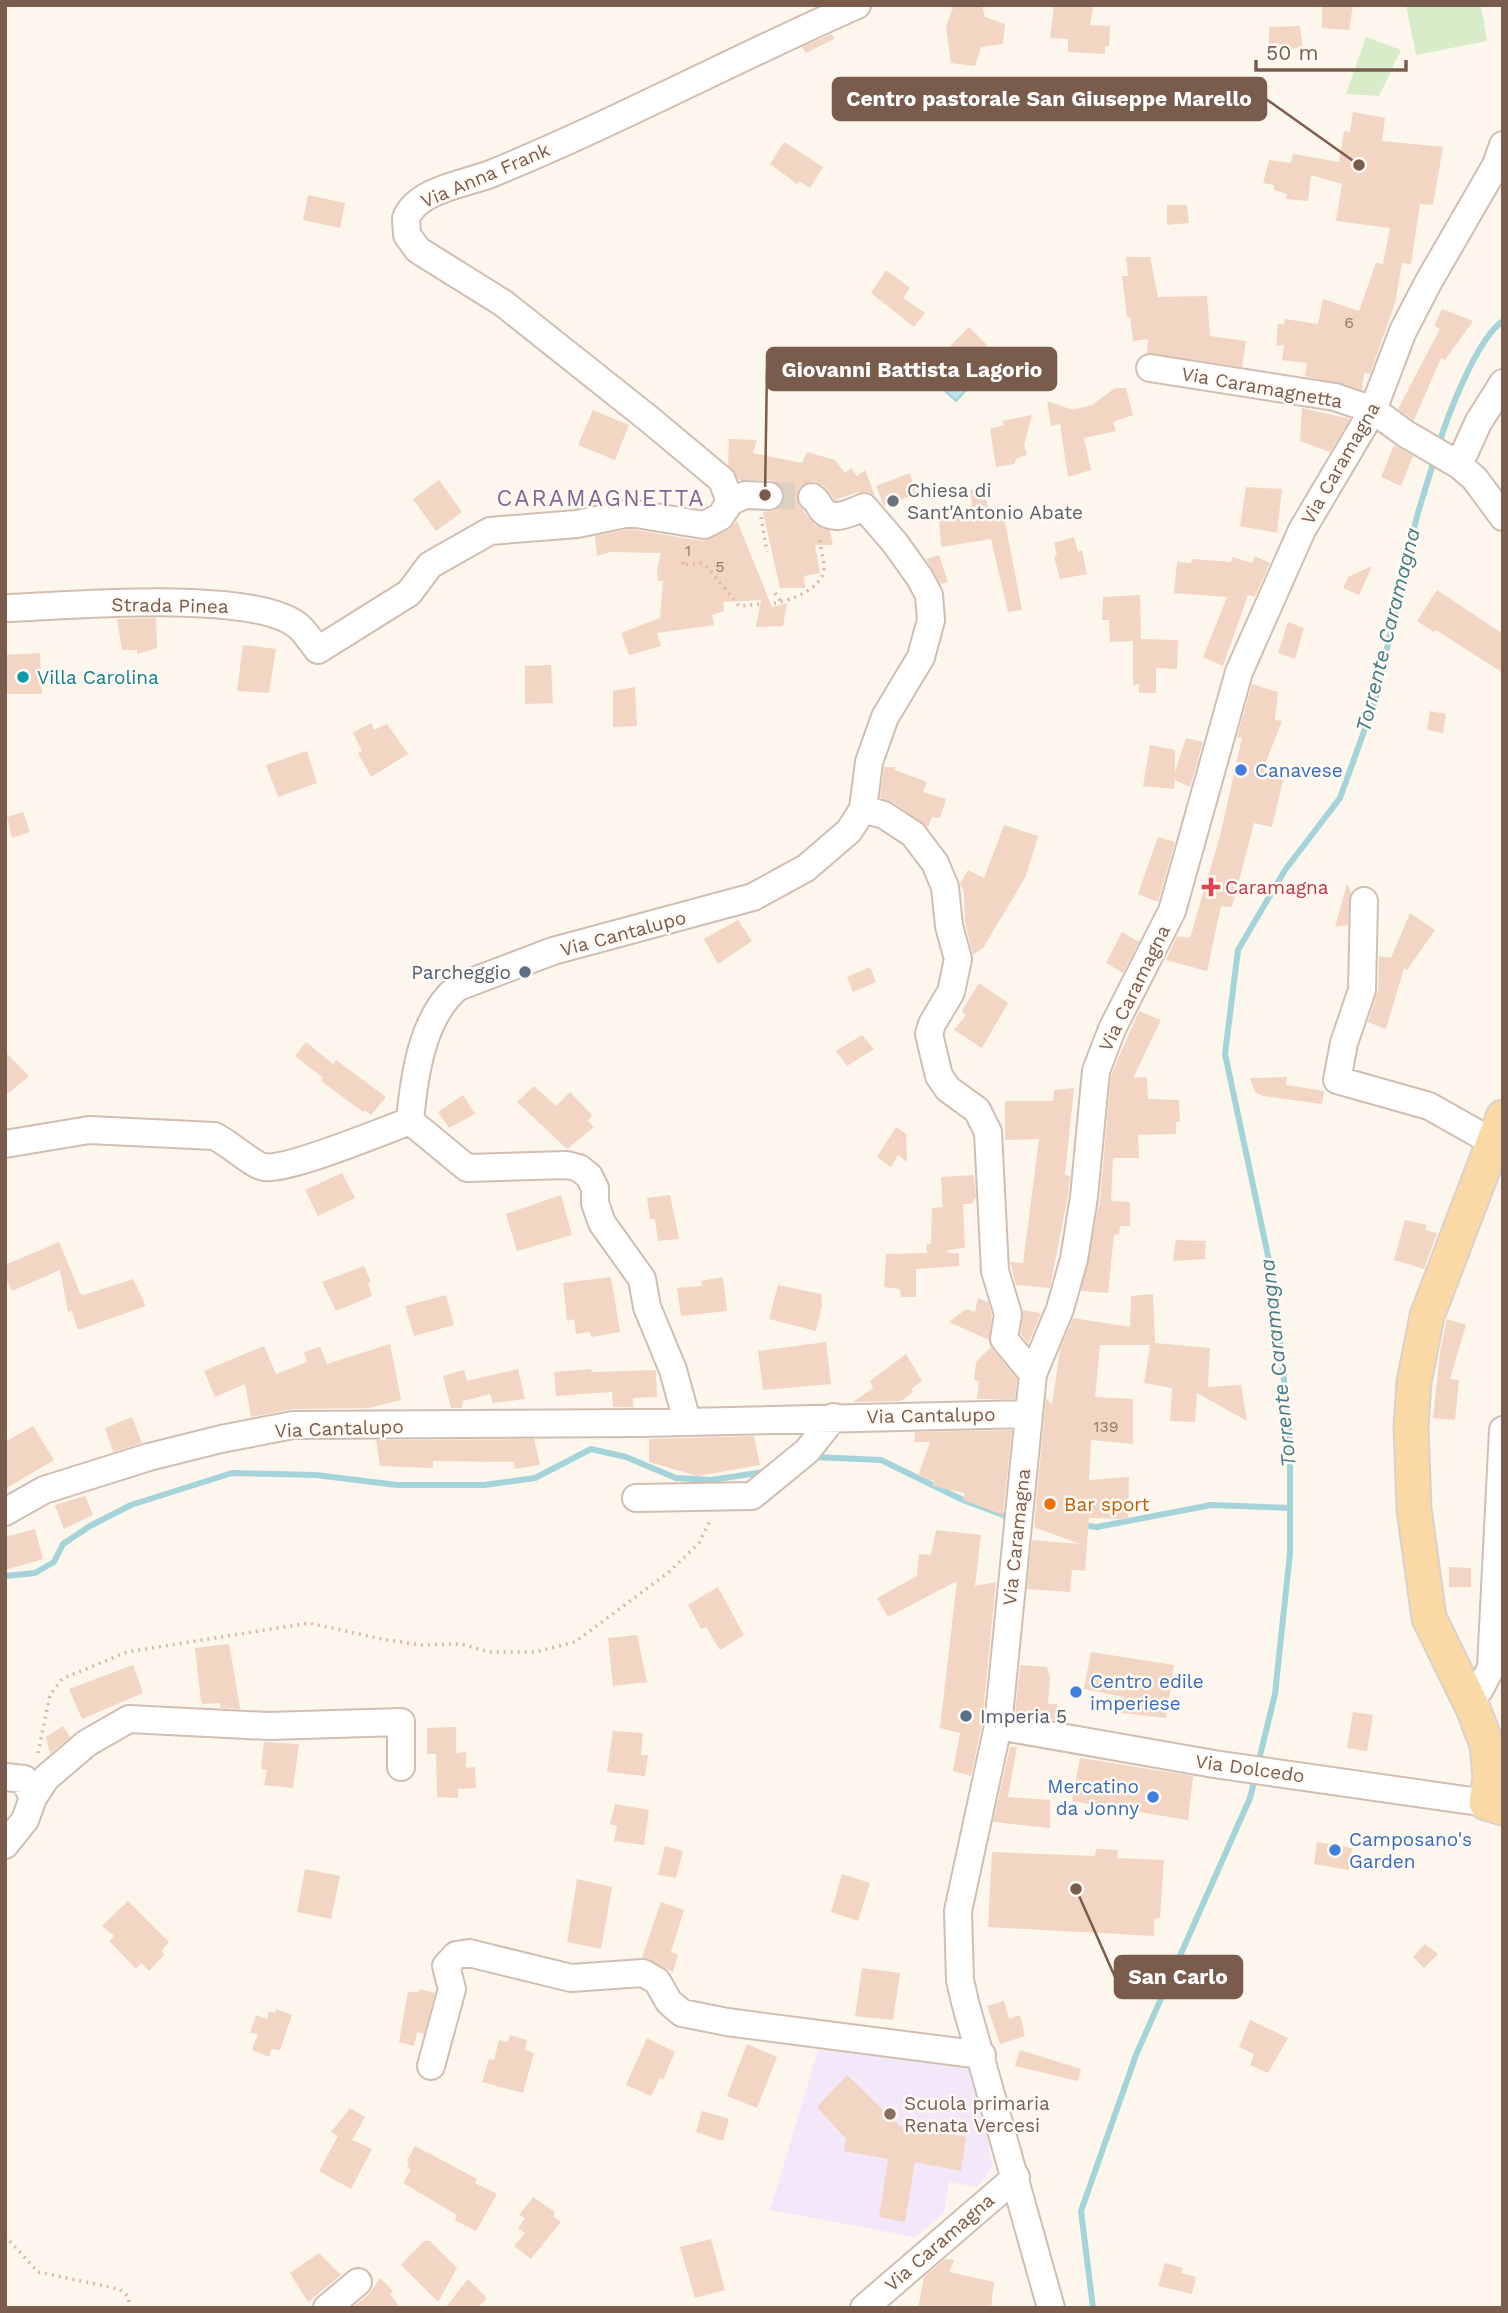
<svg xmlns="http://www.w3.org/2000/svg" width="1508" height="2313" font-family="'Work Sans',sans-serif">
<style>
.education{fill:#f3e8fa}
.green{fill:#d8ecc9}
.water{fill:#bfe3e8;stroke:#a5d3da;stroke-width:2}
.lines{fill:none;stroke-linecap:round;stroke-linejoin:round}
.stream{stroke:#a5d3da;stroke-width:6}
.building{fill:#f3d5c3}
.minor-tunnel{stroke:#dcd0c4;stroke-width:26;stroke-dasharray:26 13;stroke-linecap:butt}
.minor-casing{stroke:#d1beb0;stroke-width:30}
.major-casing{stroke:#dad1cd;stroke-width:37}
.path{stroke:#d9b8a5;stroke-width:3.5;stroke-dasharray:2 5;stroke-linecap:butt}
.minor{stroke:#fff;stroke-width:26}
.major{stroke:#fbd9a5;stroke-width:33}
.worship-dot{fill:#6b7280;stroke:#fffaf3;stroke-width:2.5}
.culture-dot{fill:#0f9aa8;stroke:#fffaf3;stroke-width:2.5}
.shop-dot{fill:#3f7fe0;stroke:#fffaf3;stroke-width:2.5}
.health-dot{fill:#e0444e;stroke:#fffaf3;stroke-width:2.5}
.service-dot{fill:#5c6f8a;stroke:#fffaf3;stroke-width:2.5}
.food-dot{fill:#e8710a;stroke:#fffaf3;stroke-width:2.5}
.education-dot{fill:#8d6e63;stroke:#fffaf3;stroke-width:2.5}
.labels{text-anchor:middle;stroke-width:5;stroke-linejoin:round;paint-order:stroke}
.number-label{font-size:16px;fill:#987a6a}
.street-label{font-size:19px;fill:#7a5c4d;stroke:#fffaf3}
.worship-label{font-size:19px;fill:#5b616d;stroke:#fffaf3;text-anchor:start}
.culture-label{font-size:19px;fill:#0d838f;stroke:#fffaf3;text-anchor:start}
.shop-label{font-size:19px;fill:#366cbe;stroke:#fffaf3;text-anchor:start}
.health-label{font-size:19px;fill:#be3a42;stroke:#fffaf3;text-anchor:start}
.service-label{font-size:19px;fill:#4e5e75;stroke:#fffaf3;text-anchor:end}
.food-label{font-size:19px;fill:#c56008;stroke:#fffaf3;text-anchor:start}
.education-label{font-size:19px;fill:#785e54;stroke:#fffaf3;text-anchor:start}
.water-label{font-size:21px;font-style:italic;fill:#437c86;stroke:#fffaf3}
.quarter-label{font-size:23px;letter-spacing:2px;fill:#846695;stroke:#fffaf3}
.leader{fill:none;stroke:#7a5c4d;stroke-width:2.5}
.callout-dot{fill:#7a5c4d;stroke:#fffaf3;stroke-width:2.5}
.callout{fill:#7a5c4d;stroke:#7a5c4d;stroke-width:2.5}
.callout-label{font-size:21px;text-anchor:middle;font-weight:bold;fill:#fff}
</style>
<rect width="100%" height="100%" fill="#fdf6ec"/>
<path class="education" d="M820 2043 970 2062 993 2166 977 2187 949 2182 944 2213 915 2237 770 2210Z"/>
<path class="green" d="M1406 5H1481L1487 41 1416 55Z
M1366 37 1401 50 1379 96 1346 94Z"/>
<path class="water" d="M945 368 967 389 956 401 930 377 933 373 939 375Z"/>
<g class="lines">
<path class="stream" d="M1438 447C1447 417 1477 338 1503 321
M814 1457 881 1460 963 1500 1011 1518
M1081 1525 1097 1527 1211 1505 1290 1508
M5 1576 35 1573 54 1562 63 1544 90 1526 131 1505 232 1473 316 1475 397 1485H484L535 1478 591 1449 626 1457 676 1478 711 1480 764 1472
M1258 1764 1275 1694 1290 1553V1436L1273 1279 1225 1054 1238 950 1285 870 1340 798 1375 701 1417 516 1435 457
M1093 2308 1081 2211 1136 2055 1250 1798 1255 1778"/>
</g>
<path class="building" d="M954 5H982L985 17 1005 24 1003 44 981 47 975 66 951 63 946 27Z
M1054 5H1089L1093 8 1090 25 1110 26 1109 46H1105V54L1068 52V39L1050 38Z
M1322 5H1353L1349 30 1322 28Z
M1300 26 1303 48H1269V27Z
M832 34 834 39 806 53 802 47Z
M1353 112 1385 118 1382 141 1443 147 1433 205 1420 204 1411 264 1402 263 1395 303 1370 374 1364 373 1362 390 1305 376 1307 363 1282 360 1284 345 1276 346 1278 324H1284L1285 319 1318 324 1323 299 1359 311 1376 263 1383 264 1390 228 1336 221 1342 184 1311 175 1308 201 1286 199 1287 194 1274 190V185L1263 183 1269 160 1291 163 1293 154 1339 162 1344 131 1350 132Z
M784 142 823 167 810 188 799 181 797 184 770 164Z
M308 195 345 203 340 228 303 220Z
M1167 205H1187L1189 223 1167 225Z
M1126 257H1150L1158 297 1207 296 1210 336 1246 341 1242 367 1147 353 1148 339 1133 341 1130 317H1127L1122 276H1128Z
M886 270 910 288 903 298 925 313 914 327 871 293Z
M1442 309 1473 321 1445 360 1441 358 1414 420 1398 409 1440 329 1434 326Z
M969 327 999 357 979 377 949 347Z
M1115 388H1126L1133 415 1113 422 1116 431 1084 438 1091 470 1068 477 1060 424 1051 426 1047 401 1073 410 1092 405Z
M1302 408 1350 419 1330 452 1300 441Z
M593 410 629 425 615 460 578 445Z
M1032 415 1024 445 1027 455 1017 458 1014 464 996 467 990 429 1004 425 1002 421Z
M729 439 757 440 753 453 802 463 807 452 835 460 845 473 851 468 857 476 865 470 875 496 867 492H858L835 500 824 486 813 481 799 488 798 504 814 524 830 531 833 545H815L820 573 804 576 805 588H780L763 512 776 510 782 505 783 489 770 480H739L728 465Z
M1394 445 1413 456 1401 486 1381 477Z
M910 473 916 494 884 506 876 486Z
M439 480 462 512 436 531 413 499Z
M1246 487 1282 489 1277 533 1240 526Z
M985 488 988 510 1002 507 1022 610 1008 612 991 539 941 547 939 518 973 513 970 490Z
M737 521 772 607 787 603 783 626 756 627 761 600 723 602 724 611 712 615 714 625 657 633 661 646 629 655 621 633 660 618 663 581H658L657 569 661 553 610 552 597 556 595 536 630 529 702 541 727 531Z
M1074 537 1078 552 1082 550 1087 574 1060 579 1054 557 1057 556 1054 543Z
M939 555 948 582 941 584 926 559Z
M1255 556 1270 563 1255 597 1248 595 1223 666 1203 657 1227 597 1174 593 1177 562 1191 563 1192 559 1231 562 1232 557 1252 563Z
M1372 566 1359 595 1343 588 1348 577Z
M1437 590 1503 634V673L1436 630 1434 632 1417 621Z
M1140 595 1141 639 1178 640 1177 669 1156 668V693H1139V684L1133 685V641L1110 642 1109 620H1102L1103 597Z
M156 618 157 648 137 654V650H122L117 619Z
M1288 622 1304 628 1295 659 1278 653Z
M243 645 276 649 269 693 237 691Z
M40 653 42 694H5V655Z
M551 665 553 703 525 704V666Z
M1252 684 1278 692 1275 720 1282 721 1264 767 1285 772 1272 827 1254 823 1232 907 1221 906 1207 971 1166 960 1177 936 1190 938 1220 836 1242 738 1237 737Z
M635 687 637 726 613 727V691Z
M1430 711 1446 714 1443 733 1427 730Z
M371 723 374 730 387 724 408 754 371 777 358 753 362 751 353 733Z
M1186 738 1203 742 1190 787 1175 780 1174 789 1143 786 1150 745 1175 750V772Z
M307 751 317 783 278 797 266 765Z
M884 767H895V770L927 782 923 792 946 799 940 818 932 817 928 827 893 802 880 798Z
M23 812 30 832 12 838 7 817Z
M1004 825 1038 836 1026 876 983 948 973 955 965 923 964 893 960 884 968 870 984 878Z
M1158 837 1175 842 1158 902 1138 894Z
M1347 884 1351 892 1348 925 1335 927Z
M1410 913 1435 930 1407 970 1404 968 1386 1029 1368 1022 1378 991 1379 956 1391 958Z
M738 920 752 941 718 964 704 939Z
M1122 932 1139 942 1123 973 1106 963Z
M870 967 876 982 853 992 847 977Z
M979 983 1008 1003 982 1048 954 1030 966 1015 962 1011Z
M1139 1011 1161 1020 1133 1078 1147 1077 1148 1099 1179 1100 1180 1122H1176V1134L1138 1135 1139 1158H1113L1111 1201 1130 1202V1226H1120L1119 1234 1114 1235 1108 1293 1081 1291 1100 1199 1111 1075Z
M862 1035 874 1049 847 1066 836 1051Z
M306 1042 333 1064 336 1060 386 1097 371 1115 364 1110 363 1112 321 1081 323 1078 295 1056Z
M5 1052 29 1076 5 1096Z
M1287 1077 1286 1085 1324 1091 1322 1104 1263 1096 1255 1092 1250 1078Z
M534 1086 556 1106 570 1092 592 1115 588 1121 594 1127 567 1149 517 1102Z
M1074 1088 1065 1175 1070 1176 1068 1195 1050 1288 1016 1285 1010 1262 1023 1263 1039 1139 1005 1140V1101H1053L1054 1090Z
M463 1095 475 1114 449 1128 438 1112Z
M896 1127 906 1134 907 1162 898 1155 891 1167 877 1157Z
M342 1173 355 1198 318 1216 305 1190Z
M974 1175 976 1197 972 1204H963L965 1248 947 1250 948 1253H959V1266L916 1269V1297H901L900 1289 884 1287 886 1254 927 1253 926 1245 931 1244 932 1208 942 1207 943 1212 941 1177Z
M561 1195 572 1235 517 1251 506 1214Z
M670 1195 679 1239 658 1241 655 1219H650L647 1198Z
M1405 1220 1427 1225 1425 1230 1437 1233 1424 1269 1394 1260Z
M1176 1240 1206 1241 1205 1259 1173 1261Z
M59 1242 80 1293 84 1295 133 1279 146 1306 78 1330 72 1311 68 1312 60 1270 12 1291 5 1276V1265Z
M364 1266 371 1282 368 1283 372 1296 336 1311 322 1282Z
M611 1277 620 1332 591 1337 590 1332 576 1334 574 1319 567 1321 563 1283Z
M723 1277 727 1311 681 1316 677 1288 702 1286 701 1281Z
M778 1285 821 1294 822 1305 816 1331 769 1319Z
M1153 1294 1155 1343 1210 1348 1208 1387 1241 1385 1247 1421 1197 1393 1195 1422 1170 1421 1172 1388 1144 1383 1150 1345H1100L1095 1397 1133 1399V1444L1091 1440 1089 1480 1129 1477 1128 1519 1089 1518 1085 1571 1072 1570 1070 1592 1027 1589 1032 1540 1080 1544 1034 1527 1046 1398 1052 1405 1060 1349 1073 1318 1130 1327 1131 1296Z
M446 1295 454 1325 414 1336 405 1306Z
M978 1298 988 1302 992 1315 989 1340 949 1322 966 1309 975 1312Z
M1023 1310 1041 1313 1028 1344 1021 1334Z
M1447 1319 1466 1325 1450 1379 1459 1380 1455 1420 1433 1418 1440 1352Z
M826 1342 831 1384 763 1390 758 1351Z
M390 1344 401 1400 369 1408 293 1409 251 1417 245 1384 215 1397 204 1371 264 1346 276 1374 307 1362 304 1352 320 1347 327 1364Z
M991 1347 1017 1379 1015 1399H977L979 1381 974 1380 976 1362Z
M906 1354 922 1381 911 1389 913 1392 901 1401 853 1402 873 1388 870 1381Z
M518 1369 525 1399 493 1403 490 1394 463 1401 462 1408H451L443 1376 464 1370 467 1381Z
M591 1369 592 1372 656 1370 657 1397 633 1398V1407H613L612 1392 556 1396 554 1372Z
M132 1417 142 1443 113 1452 105 1428Z
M33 1426 54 1460 5 1489V1442Z
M1012 1430 1003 1515 963 1500 965 1493 932 1486 934 1481 918 1476 930 1442H914L915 1432Z
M754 1436 760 1465 698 1476 649 1462V1439Z
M534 1439 540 1465 515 1469 514 1462 433 1461V1468L380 1466 376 1440Z
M85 1496 93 1515 64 1529 55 1505Z
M35 1529 43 1559 5 1570V1537Z
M936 1530 981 1535 975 1586 996 1582 982 1724 971 1776 953 1771 960 1733 940 1728 957 1581 888 1617 877 1598 917 1576 919 1554 931 1555Z
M1449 1567 1471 1568V1587H1449Z
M718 1587 744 1635 720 1650 706 1627 701 1629 688 1605Z
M637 1635 647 1682 613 1686 608 1638Z
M229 1644 235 1678 240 1709 221 1708 220 1703 203 1704 201 1701 195 1648Z
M1091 1652 1174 1665 1166 1718 1122 1713 1124 1697 1084 1689Z
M133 1665 143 1693 82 1719 69 1689Z
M1020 1665 1047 1667 1050 1678 1048 1704H1057L1061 1721 1015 1713Z
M1353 1712 1373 1715 1367 1751 1347 1748Z
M63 1726 70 1737 50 1754 46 1737Z
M456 1727V1753L466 1752V1768L475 1767 476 1788 458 1789V1798L437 1797 436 1754H427V1728Z
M613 1731 643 1733 641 1755H648L645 1776 607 1772Z
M264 1742 299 1744 293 1788 264 1785 267 1770 261 1769Z
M1010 1747H1017L1008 1797 1050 1800V1828L993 1822Z
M1080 1758 1193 1776 1188 1820 1072 1801Z
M615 1804 649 1810 644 1845 614 1841 617 1826 610 1824Z
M1317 1842 1352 1848 1349 1870 1314 1864Z
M665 1846 683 1851 676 1878 658 1875Z
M1096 1849 1118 1850 1117 1858 1164 1860 1160 1918 1154 1919V1936L988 1927 992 1852 1095 1856Z
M305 1869 340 1876 331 1919 297 1912Z
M842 1874 870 1883 858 1921 831 1912Z
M577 1879 612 1887 601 1949 567 1942Z
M128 1901 169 1942 162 1950 164 1955 149 1971 141 1963 136 1969 109 1941 114 1936 102 1926Z
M661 1902 684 1910 671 1952 678 1955 673 1972 642 1957Z
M1425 1944 1438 1954 1424 1968 1413 1957Z
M862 1968 900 1973 893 2020 855 2016Z
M419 1989 435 1993 424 2034 417 2032 414 2046 399 2042 408 1992H419Z
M1004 2001 1009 2019 1020 2015 1025 2036 1000 2044 987 2006Z
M276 2009 292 2015 280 2050 272 2049 269 2057 252 2050 258 2034 250 2033 256 2015 267 2019 269 2011 275 2013Z
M1250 2020 1288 2038 1268 2073 1250 2065 1254 2054 1239 2047Z
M510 2035 527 2040 525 2050 534 2053 523 2093 482 2082 489 2059 494 2060 499 2040 508 2042Z
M647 2038 675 2052 663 2080 660 2078 651 2096 626 2085Z
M747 2044 777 2057 757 2108 727 2096Z
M1020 2050 1081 2069 1078 2081 1015 2066Z
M847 2075 900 2126 966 2137 961 2171 915 2162 905 2222 879 2217 888 2159 844 2151 846 2139 817 2107Z
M350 2108 365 2117 352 2140 372 2149 351 2189 319 2171 338 2136 331 2132Z
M702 2111 729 2119 723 2141 696 2132Z
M415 2146 477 2179 475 2183 497 2194 476 2231 455 2220 457 2215 403 2183 411 2170 407 2167 409 2162 407 2161Z
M533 2197 555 2212 553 2216 561 2222 531 2259 514 2246 525 2233 518 2228 525 2218 519 2215Z
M711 2239 725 2290 695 2298 680 2247Z
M424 2241H430L457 2268 438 2302 401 2265Z
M319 2253 341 2275 308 2302 290 2273Z
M945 2259 954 2260 949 2272 994 2282 991 2308H918L924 2277Z
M1165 2263 1183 2268 1181 2273 1196 2277 1192 2294 1158 2286Z
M380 2278 393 2291 390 2294 400 2308H352L369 2294Z
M468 2279 487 2298 477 2308H445Z"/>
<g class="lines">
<path class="minor-tunnel" d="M769 496H798"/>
<defs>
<path id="minor" d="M1150 368 1335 397 1373 410 1406 434 1459 465 1475 479 1503 517
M1459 465 1478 423 1503 383
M730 502 722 480 649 419 503 303 418 250 407 235 406 218C418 189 466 184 493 173 617 122 735 59 857 5
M730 502 745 495 769 496
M5 608C69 606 249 589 297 625 305 631 311 642 318 650L409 593 430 565 490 531 577 524 630 513 704 525 720 517 730 502
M863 809 884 815 913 834 935 863 945 887 949 926 958 959 951 992 932 1024 929 1034 939 1076 948 1089 977 1110 988 1132 995 1271 1008 1314 1004 1339 1033 1374
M1364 901 1362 990 1344 1043 1337 1080 1429 1106 1491 1141
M410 1121C414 1077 422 1016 458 987L553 951 753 897 806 868 849 831 863 809 869 762 885 717 921 657 931 620 929 595 920 578 895 543 864 507C852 512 835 522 823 511 819 506 818 501 812 497
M5 1144 89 1130 214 1136C228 1142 254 1166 264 1167 287 1171 383 1131 410 1121L467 1168 567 1165 579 1168 589 1176 595 1188V1203L602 1223 642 1279 647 1307 673 1370 687 1421
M636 1498 752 1496 807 1451 834 1417
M5 1512 44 1490 149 1457 221 1439 293 1425 641 1423 1029 1414
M1469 1700 1480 1689 1491 1668 1503 1430
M998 1726 1214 1764 1486 1803
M5 1777 24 1779 33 1798 25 1820 5 1845
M33 1798 46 1778 87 1743 129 1719 268 1726 401 1722V1767
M431 2066 452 1989 446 1966 456 1955 469 1953 571 1978 643 1973 657 1981 669 2002 682 2013 727 2022 982 2055
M327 2308 358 2282
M864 2308 1016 2177
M1051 2308 965 2002 960 1980 958 1911 998 1726 1033 1374 1060 1309 1074 1259 1084 1197 1096 1071 1112 1029 1172 911 1239 672 1302 530 1373 410 1403 331 1429 281 1496 165 1503 145"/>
<path id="major" d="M1503 1117 1427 1316 1414 1382 1411 1426 1414 1509 1429 1618 1473 1708 1487 1745 1490 1777 1486 1803 1503 1808"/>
</defs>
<use href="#minor" class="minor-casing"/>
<use href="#major" class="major-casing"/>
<path class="path" d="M761 517 767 552
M683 562 682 565 700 563 707 567 739 606 761 604
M775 593 781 602
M774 603C790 601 824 588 824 568 824 559 821 548 819 539
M38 1753 50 1695 62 1679 127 1652 309 1623 382 1639 421 1645 461 1644 489 1652H535L575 1642 669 1572 699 1543 711 1519
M5 2236 38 2272 119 2289 128 2296 130 2308"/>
<use href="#minor" class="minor"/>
<use href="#major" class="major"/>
</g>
<circle class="worship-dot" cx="893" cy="501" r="7"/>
<circle class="culture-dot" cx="23" cy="677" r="7"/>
<g class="shop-dot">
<circle cx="1241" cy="770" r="7"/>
<circle cx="1076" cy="1692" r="7"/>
<circle cx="1153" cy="1797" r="7"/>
<circle cx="1335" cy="1850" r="7"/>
</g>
<path class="health-dot" d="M1207.5 876.5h7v7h7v7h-7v7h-7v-7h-7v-7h7z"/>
<g class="service-dot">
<circle cx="525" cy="972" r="7"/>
<circle cx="966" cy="1716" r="7"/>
</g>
<circle class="food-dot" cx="1050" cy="1504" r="7"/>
<circle class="education-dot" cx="890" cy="2114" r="7"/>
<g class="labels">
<g class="number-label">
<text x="1349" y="328">6</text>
<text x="688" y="556">1</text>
<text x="720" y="572">5</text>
<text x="1106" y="1432">139</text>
</g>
<g class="street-label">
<text transform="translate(485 175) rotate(-23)" y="7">Via Anna Frank</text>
<text transform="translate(1262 387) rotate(10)" y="7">Via Caramagnetta</text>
<text transform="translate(1340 463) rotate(-60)" y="7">Via Caramagna</text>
<text transform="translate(170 605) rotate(1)" y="7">Strada Pinea</text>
<text transform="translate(623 933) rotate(-15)" y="7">Via Cantalupo</text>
<text transform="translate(1134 988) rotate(-64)" y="7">Via Caramagna</text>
<text transform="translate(931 1415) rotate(-1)" y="7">Via Cantalupo</text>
<text transform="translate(339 1428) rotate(-2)" y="7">Via Cantalupo</text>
<text transform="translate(1016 1537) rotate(-84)" y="7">Via Caramagna</text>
<text transform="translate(1250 1768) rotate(8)" y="7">Via Dolcedo</text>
<text transform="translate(939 2242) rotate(-41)" y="7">Via Caramagna</text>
</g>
<g class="worship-label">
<text x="907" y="497">Chiesa di<tspan x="907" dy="22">Sant'Antonio Abate</tspan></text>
</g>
<g class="culture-label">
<text x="37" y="684">Villa Carolina</text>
</g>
<g class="shop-label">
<text x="1255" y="777">Canavese</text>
<text x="1090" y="1688">Centro edile<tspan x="1090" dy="22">imperiese</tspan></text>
<text x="1139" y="1793" text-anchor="end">Mercatino<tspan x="1139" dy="22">da Jonny</tspan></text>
<text x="1349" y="1846">Camposano's<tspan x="1349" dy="22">Garden</tspan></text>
</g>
<g class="health-label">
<text x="1225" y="894">Caramagna</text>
</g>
<g class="service-label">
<text x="511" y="979">Parcheggio</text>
<text x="980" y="1723" text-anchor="start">Imperia 5</text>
</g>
<g class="food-label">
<text x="1064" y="1511">Bar sport</text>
</g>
<g class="education-label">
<text x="904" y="2110">Scuola primaria<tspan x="904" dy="22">Renata Vercesi</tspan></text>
</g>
<g class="water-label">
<text transform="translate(1388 630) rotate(-76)" y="7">Torrente Caramagna</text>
<text transform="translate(1278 1363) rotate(-96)" y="7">Torrente Caramagna</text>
</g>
<g class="quarter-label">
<text x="601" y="506">CARAMAGNETTA</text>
</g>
</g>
<path class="leader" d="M1359 165L1266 99M765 495L767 369M1076 1889L1115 1977"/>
<g class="callout-dot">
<circle cx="1359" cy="165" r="7"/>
<circle cx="765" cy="495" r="7"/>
<circle cx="1076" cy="1889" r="7"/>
</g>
<g class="callout">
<rect x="833" y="78" width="433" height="42" rx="7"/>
<rect x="767" y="348" width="289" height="42" rx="7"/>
<rect x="1115" y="1956" width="127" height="42" rx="7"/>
</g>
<g class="callout-label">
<text x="1049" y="106">Centro pastorale San Giuseppe Marello</text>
<text x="912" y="377">Giovanni Battista Lagorio</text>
<text x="1178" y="1984">San Carlo</text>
</g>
<rect width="1508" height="2313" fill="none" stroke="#7a5c4d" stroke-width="14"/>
<path d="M1256 60v10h150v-10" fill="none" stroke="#7a5c4d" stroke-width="3.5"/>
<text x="1266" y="60" font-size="21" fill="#7a5c4d" stroke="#fffaf3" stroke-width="5" paint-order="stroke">50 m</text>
</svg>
